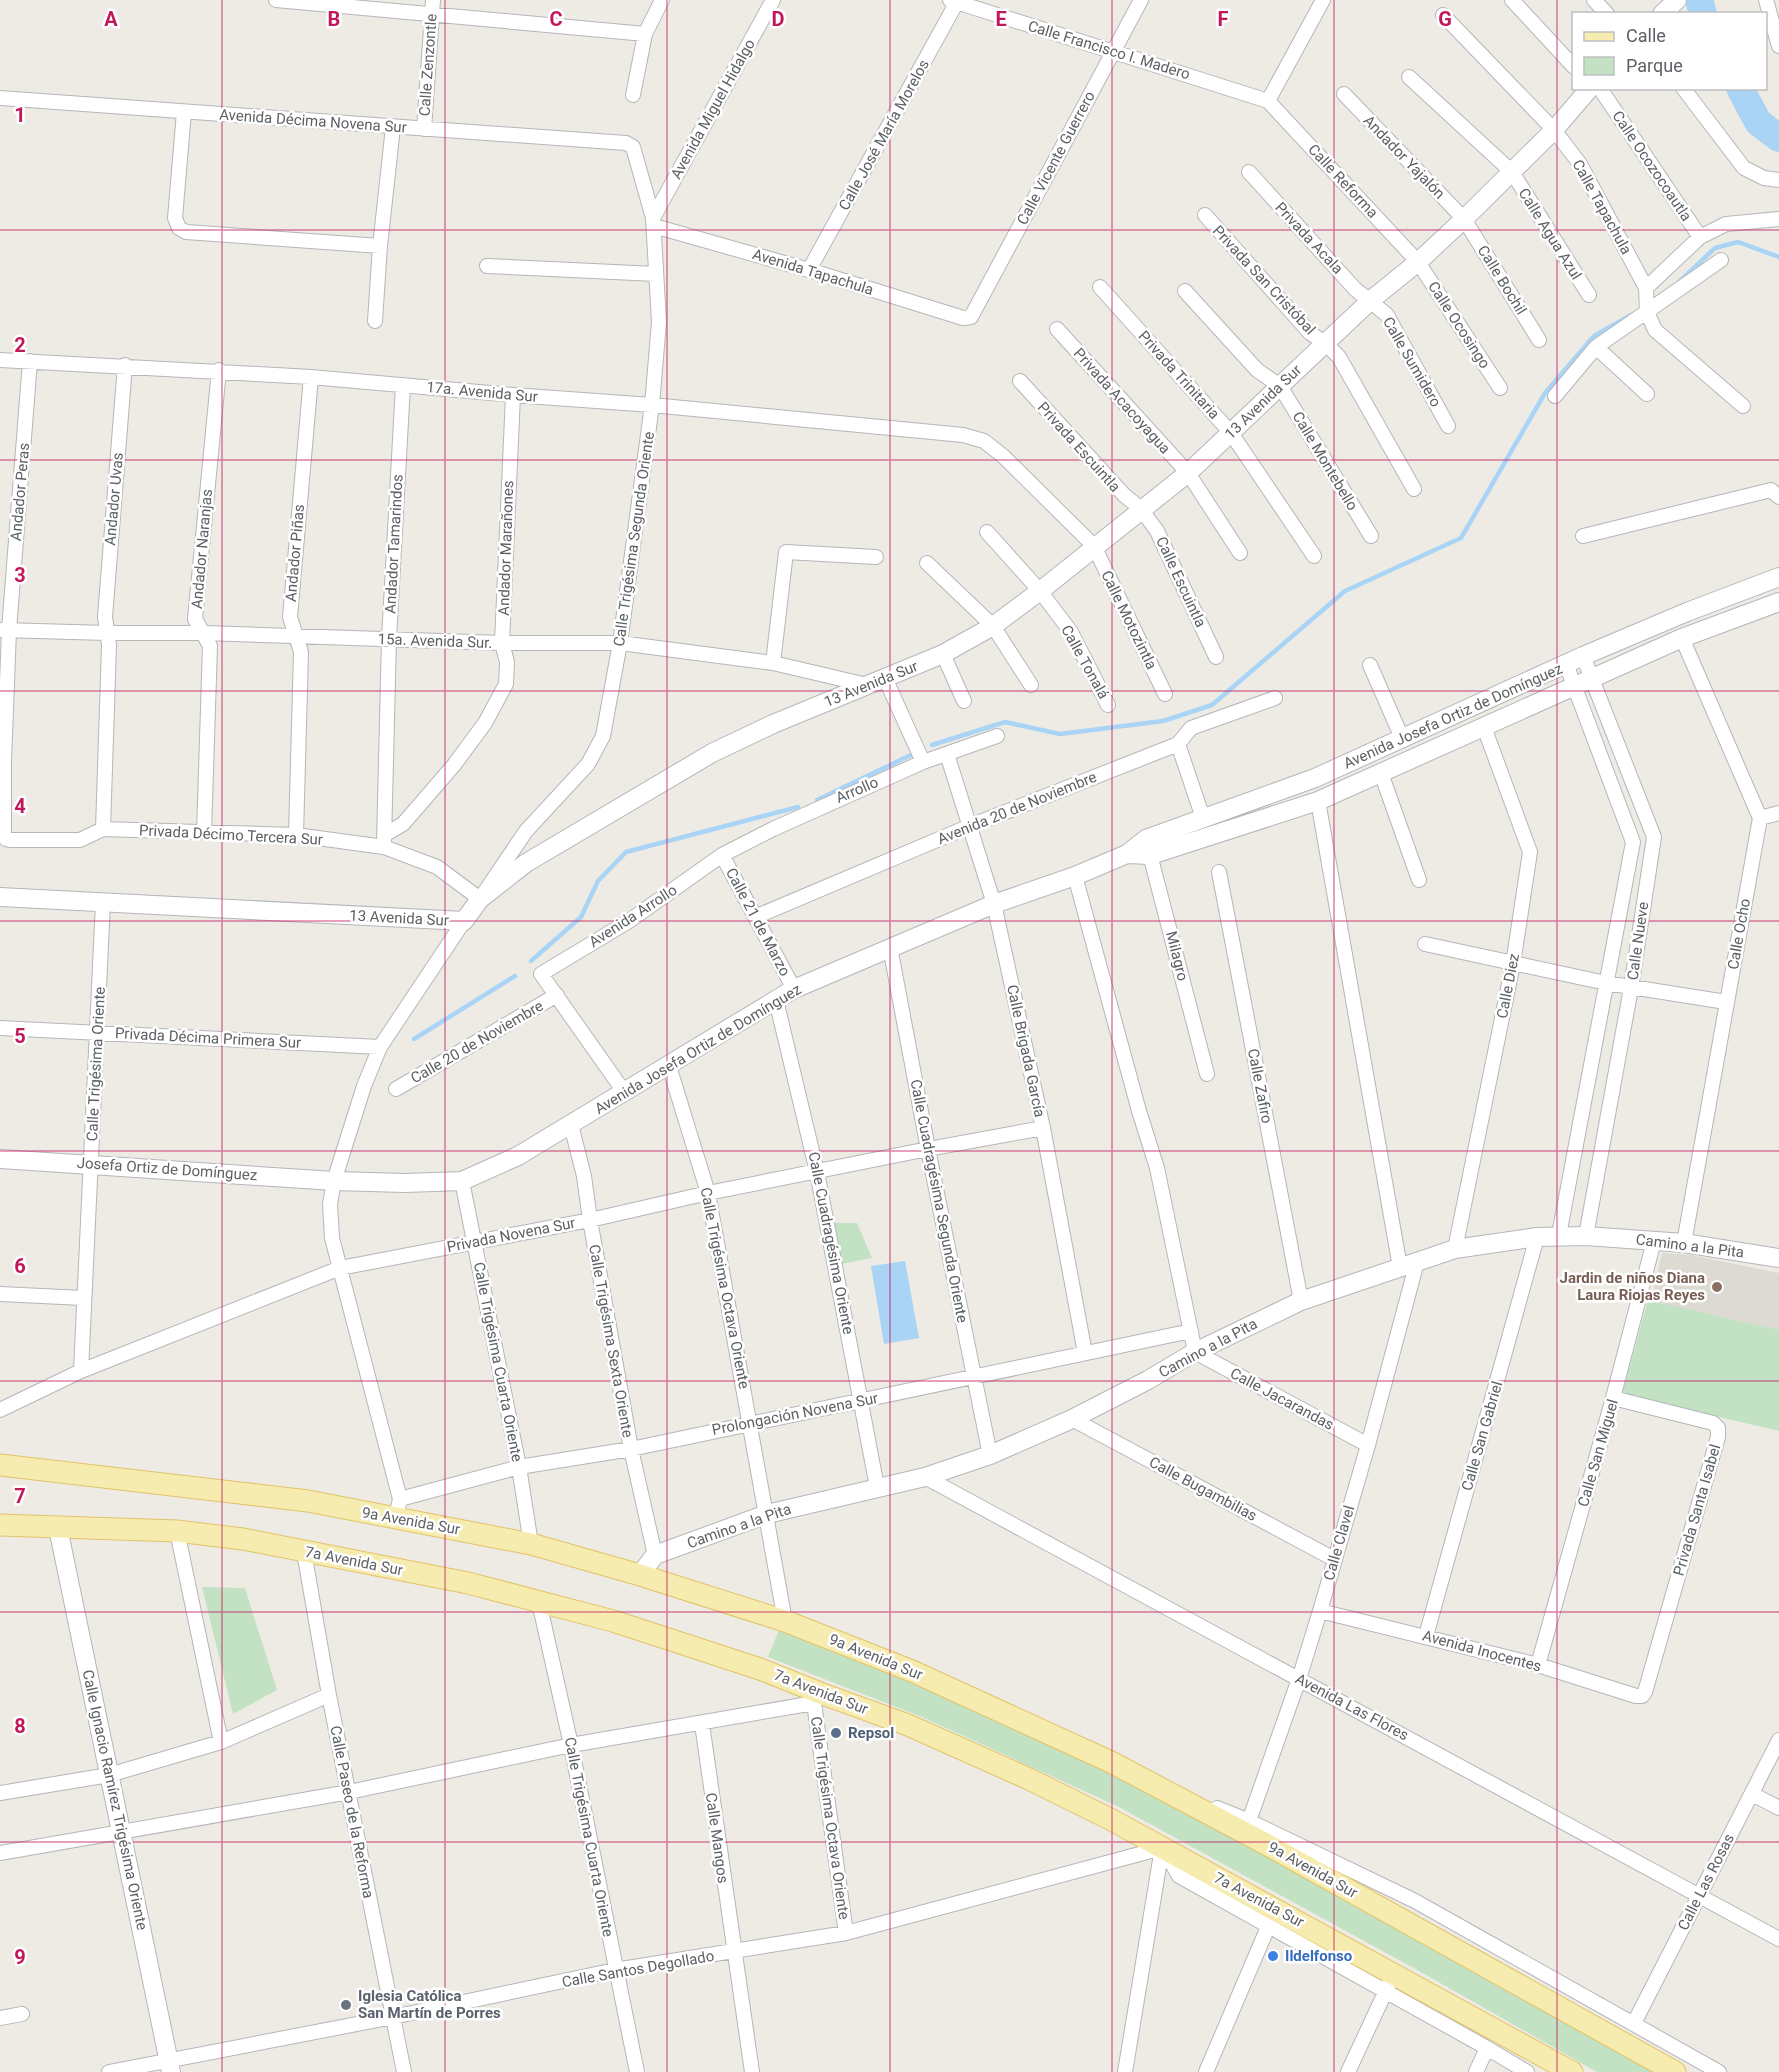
<svg xmlns="http://www.w3.org/2000/svg" width="1779" height="2072" font-family="Roboto,sans-serif">
<style>
.education{fill:#dcdad2}
.green{fill:#c2e2c3}
.water{fill:#aad4f6}
.lines{fill:none;stroke-linecap:round;stroke-linejoin:round}
.stream{stroke:#aad4f6;stroke-width:4.5}
.river{stroke:#aad4f6;stroke-width:28}
.street-casing{stroke:#b4b6b9;stroke-width:16}
.secondary-casing{stroke:#b3b6ba;stroke-width:20}
.primary-casing{stroke:#e3c267;stroke-width:23}
.street{stroke:#fff;stroke-width:14}
.secondary{stroke:#fff;stroke-width:18}
.primary{stroke:#f7ecaf;stroke-width:21}
.grid{fill:none;stroke:#c2185b;stroke-width:1.5;stroke-opacity:0.55}
.education-dot{fill:#8d6e63;stroke:#fff;stroke-width:2}
.service-dot{fill:#5c6f8a;stroke:#fff;stroke-width:2}
.shop-dot{fill:#3f7fe0;stroke:#fff;stroke-width:2}
.worship-dot{fill:#6b7280;stroke:#fff;stroke-width:2}
.labels{text-anchor:middle;stroke-width:5;stroke-linejoin:round;paint-order:stroke}
.street-label{font-size:15px;fill:#5c5f63;stroke:#fff}
.education-label{font-size:15px;font-weight:bold;fill:#785e54;stroke:#fff;text-anchor:end}
.service-label{font-size:15px;font-weight:bold;fill:#4e5e75;stroke:#fff;text-anchor:start}
.shop-label{font-size:15px;font-weight:bold;fill:#366cbe;stroke:#fff;text-anchor:start}
.worship-label{font-size:15px;font-weight:bold;fill:#5b616d;stroke:#fff;text-anchor:start}
.grid-label{font-size:20px;text-anchor:middle;font-weight:bold;fill:#c2185b;stroke:#fff;stroke-width:5;stroke-linejoin:round;paint-order:stroke}
</style>
<rect width="100%" height="100%" fill="#edebe4"/>
<path class="education" d="M1662 1253 1691 1255 1779 1273V1330L1651 1301Z"/>
<path class="green" d="M834 1223H857L872 1258 841 1264Z
M1648 1300 1779 1330V1431L1622 1394Z
M202 1587 245 1588 277 1690 233 1714Z
M779 1630 932 1688 1133 1782 1660 2072H1597L1421 1972 1119 1807 922 1717 768 1657Z"/>
<path class="water" d="M905 1261 919 1338 884 1344 871 1266Z"/>
<g class="lines">
<path class="stream" d="M1680 281 1715 248 1738 242 1779 257
M932 745 1005 722 1060 734 1163 721 1212 705 1345 591 1461 538 1545 393 1594 336 1631 315
M817 800 911 755
M531 961 581 917 598 881 626 852 798 807
M414 1039 515 976"/>
<path class="river" d="M1699 0 1703 14
M1740 88 1758 122 1779 138"/>
<defs>
<path id="street" d="M276 0 645 34
M950 0 1268 101 1418 262 1500 388
M1512 0 1574 67
M1594 0 1607 14
M1766 0 1779 46
M1443 15 1554 130 1580 164 1646 288 1647 312 1655 330 1743 406
M1409 77 1512 172 1589 295
M1597 88 1601 90 1700 237
M1683 88 1744 168 1764 178 1779 180
M1344 94 1464 219 1539 340
M633 95 645 34 662 0
M0 98 626 143 633 147 653 218 659 322 652 405 620 643 603 736 588 764 526 831 480 899 437 867 384 847 296 835 103 829 80 840H10L6 839 4 834V762L9 630 30 361
M1268 101 1323 0
M184 112 175 218 179 228 186 232 380 246
M424 129 433 0
M1249 172 1355 289 1387 315 1448 426
M1205 215 1310 333 1325 343 1339 357 1414 489
M653 218 773 0
M654 226 809 270 963 318 971 317 1141 0
M487 266 656 274
M809 270 958 0
M1100 287 1231 433 1314 556
M1646 288 1700 237 1726 224 1779 219
M1185 291 1257 370 1280 386 1371 536
M375 321 380 246 393 127
M1057 329 1188 473 1240 553
M1596 347 1647 394
M0 360 311 377 513 395 652 405 963 435 984 441 1003 456 1094 546 1165 694
M1020 381 1124 495 1141 509 1157 531 1216 657
M1555 396 1596 347 1721 260
M987 532 1040 591 1071 632 1108 705
M1583 536 1771 490 1779 497
M927 563 993 626 1031 685
M2 630 107 633H204L502 643H620L773 663 867 685
M1682 638 1760 818 1684 1243
M943 654 964 701
M1583 656 1654 837 1631 988 1586 1236
M773 663 786 552 876 557
M1370 665 1402 738
M885 678 923 762
M1178 744 1203 818
M947 754 994 904 1043 1128 1085 1353
M1381 773 1419 880
M1318 801 1400 1267
M1760 818 1779 813
M103 829 109 645 105 617 125 365
M204 832 210 646 195 619 219 370
M296 835 301 652 290 617 311 377
M384 835 403 824 454 765 485 723 506 684 507 662 502 643 513 395
M384 842 389 639 403 385
M1148 847 1207 1074
M722 855 794 989
M1219 872 1301 1301
M1075 876 1139 1111 1157 1168 1195 1352 1368 1445
M755 917 970 826 1178 744 1191 728 1275 698
M1425 944 1606 983 1726 1002
M890 947 928 1149 990 1455
M776 1000 817 1172 877 1487
M0 1028 380 1047
M669 1066 708 1193 785 1621
M396 1089 557 995
M625 1093 541 974 629 921 722 855 773 829 923 762 997 736
M571 1125 584 1176 590 1220 631 1449 655 1555
M462 1181 519 1467 531 1544
M1559 1235 1633 842 1566 664
M1455 1249 1513 964 1530 852 1484 727
M0 1294 83 1298
M81 1371 103 902
M0 1410 81 1371 340 1268 590 1220 708 1193 928 1149 1043 1128
M1072 1419 1334 1559
M925 1477 1779 1939
M400 1499 519 1467 631 1449 1191 1331
M398 1508 400 1499 332 1238 330 1204 334 1181 364 1086 380 1047 464 921
M177 1531 221 1742
M304 1552 329 1695 404 2072
M539 1602 571 1745 637 2072
M1320 1611 1538 1665 1636 1696H1642L1645 1692 1718 1437V1428L1713 1423 1613 1398
M1426 1636 1537 1237
M1538 1665 1613 1398 1654 1241
M814 1703 846 1933
M702 1724 752 2072
M0 1793 109 1775 221 1742 329 1695
M1752 1794 1779 1808
M1217 1808 1249 1821 1415 1901 1719 2072
M1249 1821 1299 1679 1320 1611 1368 1445 1417 1262
M1164 1850 1179 1876 1487 2048 1527 2072
M0 1853 349 1792 571 1745 814 1703 820 1693
M0 2018 22 2014
M1634 2023 1779 1740
M109 2072 393 2017 615 1970 846 1933 1162 1848
M1125 2072 1162 1848
M1206 2072 1268 1927
M1348 2072 1389 1984
M1476 2072 1487 2048"/>
<path id="secondary" d="M1662 14 1677 0
M1127 854 1151 855 1318 801 1682 638 1779 602
M0 897 464 921 480 899 526 863 712 753 773 724 943 654 993 626 1040 591 1188 473 1371 300 1418 262 1464 219 1554 130 1590 88
M0 1159 334 1181 405 1183 462 1181 518 1156 794 989 994 904 1075 876 1127 854 1146 839 1315 778 1583 656 1687 612 1779 577
M58 1528 171 2072
M640 1575 655 1555 767 1514 925 1477 990 1455 1072 1419 1148 1380 1195 1352 1301 1301 1455 1249 1537 1237 1586 1236 1684 1243 1779 1258"/>
<path id="primary" d="M0 1465 308 1501 531 1544 640 1575 785 1621 912 1671 1111 1762 1266 1844 1675 2072
M0 1525 177 1531 243 1539 468 1583 613 1621 760 1669 820 1693 908 1725 1029 1779 1110 1819 1572 2072"/>
</defs>
<use href="#street" class="street-casing"/>
<use href="#secondary" class="secondary-casing"/>
<use href="#primary" class="primary-casing"/>
<use href="#street" class="street"/>
<use href="#secondary" class="secondary"/>
<use href="#primary" class="primary"/>
</g>
<path class="grid" d="M222 0V2072M445 0V2072M667 0V2072M890 0V2072M1112 0V2072M1334 0V2072M1557 0V2072M0 230H1779M0 460H1779M0 691H1779M0 921H1779M0 1151H1779M0 1381H1779M0 1612H1779M0 1842H1779"/>
<circle class="education-dot" cx="1717" cy="1287" r="6"/>
<circle class="service-dot" cx="836" cy="1733" r="6"/>
<circle class="shop-dot" cx="1273" cy="1956" r="6"/>
<circle class="worship-dot" cx="346" cy="2005" r="6"/>
<g class="labels">
<g class="street-label">
<text transform="translate(1109 50) rotate(17)" y="5">Calle Francisco I. Madero</text>
<text transform="translate(428 65) rotate(-86)" y="5">Calle Zenzontle</text>
<text transform="translate(713 109) rotate(-61)" y="5">Avenida Miguel Hidalgo</text>
<text transform="translate(313 121) rotate(4)" y="5">Avenida Décima Novena Sur</text>
<text transform="translate(884 135) rotate(-61)" y="5">Calle José María Morelos</text>
<text transform="translate(1404 157) rotate(46)" y="5">Andador Yajalón</text>
<text transform="translate(1056 158) rotate(-62)" y="5">Calle Vicente Guerrero</text>
<text transform="translate(1652 166) rotate(56)" y="5">Calle Ocozocoautla</text>
<text transform="translate(1343 181) rotate(47)" y="5">Calle Reforma</text>
<text transform="translate(1602 207) rotate(61)" y="5">Calle Tapachula</text>
<text transform="translate(1550 234) rotate(58)" y="5">Calle Agua Azul</text>
<text transform="translate(1309 238) rotate(47)" y="5">Privada Acala</text>
<text transform="translate(813 272) rotate(17)" y="5">Avenida Tapachula</text>
<text transform="translate(1264 280) rotate(47)" y="5">Privada San Cristóbal</text>
<text transform="translate(1502 280) rotate(58)" y="5">Calle Bochil</text>
<text transform="translate(1459 325) rotate(57)" y="5">Calle Ocosingo</text>
<text transform="translate(1412 362) rotate(60)" y="5">Calle Sumidero</text>
<text transform="translate(1179 375) rotate(48)" y="5">Privada Trinitaria</text>
<text transform="translate(482 392) rotate(5)" y="5">17a. Avenida Sur</text>
<text transform="translate(1122 401) rotate(48)" y="5">Privada Acacoyagua</text>
<text transform="translate(1263 402) rotate(-44)" y="5">13 Avenida Sur</text>
<text transform="translate(1079 447) rotate(48)" y="5">Privada Escuintla</text>
<text transform="translate(1325 461) rotate(59)" y="5">Calle Montebello</text>
<text transform="translate(20 492) rotate(-85)" y="5">Andador Peras</text>
<text transform="translate(114 499) rotate(-85)" y="5">Andador Uvas</text>
<text transform="translate(634 539) rotate(-82)" y="5">Calle Trigésima Segunda Oriente</text>
<text transform="translate(394 544) rotate(-87)" y="5">Andador Tamarindos</text>
<text transform="translate(506 548) rotate(-88)" y="5">Andador Marañones</text>
<text transform="translate(202 549) rotate(-85)" y="5">Andador Naranjas</text>
<text transform="translate(295 553) rotate(-85)" y="5">Andador Piñas</text>
<text transform="translate(1181 582) rotate(65)" y="5">Calle Escuintla</text>
<text transform="translate(1129 620) rotate(64)" y="5">Calle Motozintla</text>
<text transform="translate(435 641) rotate(2)" y="5">15a. Avenida Sur.</text>
<text transform="translate(1085 662) rotate(61)" y="5">Calle Tonalá</text>
<text transform="translate(871 684) rotate(-22)" y="5">13 Avenida Sur</text>
<text transform="translate(1453 716) rotate(-24)" y="5">Avenida Josefa Ortiz de Domínguez</text>
<text transform="translate(857 790) rotate(-23)" y="5">Arrollo</text>
<text transform="translate(1017 808) rotate(-22)" y="5">Avenida 20 de Noviembre</text>
<text transform="translate(231 835) rotate(3)" y="5">Privada Décimo Tercera Sur</text>
<text transform="translate(633 916) rotate(-33)" y="5">Avenida Arrollo</text>
<text transform="translate(399 918) rotate(3)" y="5">13 Avenida Sur</text>
<text transform="translate(758 922) rotate(62)" y="5">Calle 21 de Marzo</text>
<text transform="translate(1739 934) rotate(-80)" y="5">Calle Ocho</text>
<text transform="translate(1638 941) rotate(-82)" y="5">Calle Nueve</text>
<text transform="translate(1177 956) rotate(76)" y="5">Milagro</text>
<text transform="translate(1508 986) rotate(-79)" y="5">Calle Diez</text>
<text transform="translate(208 1038) rotate(3)" y="5">Privada Décima Primera Sur</text>
<text transform="translate(477 1042) rotate(-30)" y="5">Calle 20 de Noviembre</text>
<text transform="translate(698 1049) rotate(-31)" y="5">Avenida Josefa Ortiz de Domínguez</text>
<text transform="translate(1026 1051) rotate(78)" y="5">Calle Brigada García</text>
<text transform="translate(96 1064) rotate(-87)" y="5">Calle Trigésima Oriente</text>
<text transform="translate(1260 1086) rotate(79)" y="5">Calle Zafiro</text>
<text transform="translate(167 1169) rotate(4)" y="5">Josefa Ortiz de Domínguez</text>
<text transform="translate(939 1201) rotate(79)" y="5">Calle Cuadragésima Segunda Oriente</text>
<text transform="translate(511 1235) rotate(-11)" y="5">Privada Novena Sur</text>
<text transform="translate(831 1243) rotate(79)" y="5">Calle Cuadragésima Oriente</text>
<text transform="translate(1690 1246) rotate(7)" y="5">Camino a la Pita</text>
<text transform="translate(725 1288) rotate(79)" y="5">Calle Trigésima Octava Oriente</text>
<text transform="translate(611 1341) rotate(80)" y="5">Calle Trigésima Sexta Oriente</text>
<text transform="translate(1208 1348) rotate(-28)" y="5">Camino a la Pita</text>
<text transform="translate(498 1362) rotate(79)" y="5">Calle Trigésima Cuarta Oriente</text>
<text transform="translate(1282 1399) rotate(28)" y="5">Calle Jacarandas</text>
<text transform="translate(795 1414) rotate(-11)" y="5">Prolongación Novena Sur</text>
<text transform="translate(1482 1436) rotate(-74)" y="5">Calle San Gabriel</text>
<text transform="translate(1598 1453) rotate(-74)" y="5">Calle San Miguel</text>
<text transform="translate(1203 1489) rotate(28)" y="5">Calle Bugambilias</text>
<text transform="translate(1697 1510) rotate(-74)" y="5">Privada Santa Isabel</text>
<text transform="translate(411 1521) rotate(10)" y="5">9a Avenida Sur</text>
<text transform="translate(739 1526) rotate(-19)" y="5">Camino a la Pita</text>
<text transform="translate(1339 1543) rotate(-74)" y="5">Calle Clavel</text>
<text transform="translate(354 1561) rotate(11)" y="5">7a Avenida Sur</text>
<text transform="translate(1482 1651) rotate(15)" y="5">Avenida Inocentes</text>
<text transform="translate(876 1657) rotate(22)" y="5">9a Avenida Sur</text>
<text transform="translate(821 1692) rotate(21)" y="5">7a Avenida Sur</text>
<text transform="translate(1352 1707) rotate(28)" y="5">Avenida Las Flores</text>
<text transform="translate(115 1800) rotate(78)" y="5">Calle Ignacio Ramírez Trigésima Oriente</text>
<text transform="translate(352 1812) rotate(79)" y="5">Calle Paseo de la Reforma</text>
<text transform="translate(830 1818) rotate(82)" y="5">Calle Trigésima Octava Oriente</text>
<text transform="translate(589 1837) rotate(79)" y="5">Calle Trigésima Cuarta Oriente</text>
<text transform="translate(717 1838) rotate(82)" y="5">Calle Mangos</text>
<text transform="translate(1313 1870) rotate(29)" y="5">9a Avenida Sur</text>
<text transform="translate(1706 1882) rotate(-63)" y="5">Calle Las Rosas</text>
<text transform="translate(1259 1900) rotate(28)" y="5">7a Avenida Sur</text>
<text transform="translate(638 1969) rotate(-10)" y="5">Calle Santos Degollado</text>
</g>
<g class="education-label">
<text x="1705" y="1283">Jardin de niños Diana<tspan x="1705" dy="17">Laura Riojas Reyes</tspan></text>
</g>
<g class="service-label">
<text x="848" y="1738">Repsol</text>
</g>
<g class="shop-label">
<text x="1285" y="1961">Ildelfonso</text>
</g>
<g class="worship-label">
<text x="358" y="2001">Iglesia Católica<tspan x="358" dy="17">San Martín de Porres</tspan></text>
</g>
</g>
<g class="grid-label">
<text x="111" y="26">A</text>
<text x="334" y="26">B</text>
<text x="556" y="26">C</text>
<text x="778" y="26">D</text>
<text x="1001" y="26">E</text>
<text x="1223" y="26">F</text>
<text x="1445" y="26">G</text>
<text x="20" y="122">1</text>
<text x="20" y="352">2</text>
<text x="20" y="582">3</text>
<text x="20" y="813">4</text>
<text x="20" y="1043">5</text>
<text x="20" y="1273">6</text>
<text x="20" y="1503">7</text>
<text x="20" y="1733">8</text>
<text x="20" y="1964">9</text>
</g>
<rect x="1572" y="12" width="195" height="78" fill="#ffffff" stroke="#bebfc1" stroke-width="1.5"/>
<rect x="1584" y="32" width="30" height="9" fill="#f7ecaf" stroke="#bebfc1" stroke-width="1.5"/>
<text x="1626" y="42" font-size="18" fill="#5c5f63">Calle</text>
<rect x="1584" y="57" width="30" height="18" fill="#c2e2c3" stroke="#bebfc1" stroke-width="1.5"/>
<text x="1626" y="72" font-size="18" fill="#5c5f63">Parque</text>
</svg>
